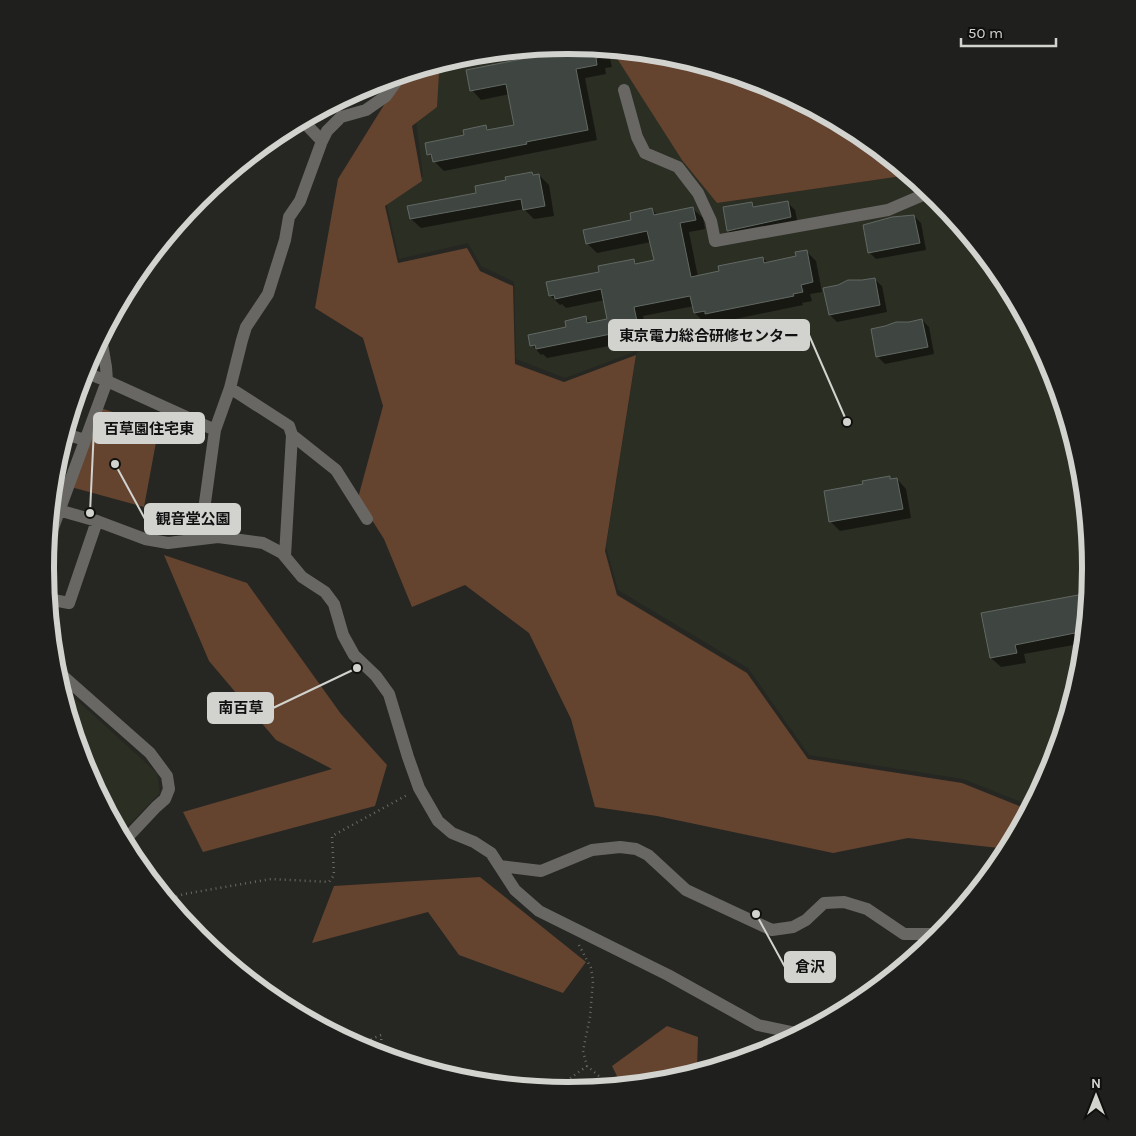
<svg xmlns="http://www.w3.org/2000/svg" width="1136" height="1136" font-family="Karla,'Noto Sans JP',sans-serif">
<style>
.built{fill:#2b2e23}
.green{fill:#64432f}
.shadow{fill:#0007}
.building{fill:#3f4540;stroke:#626863}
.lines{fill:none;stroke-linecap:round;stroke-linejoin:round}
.path{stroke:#6a6b66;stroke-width:2.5;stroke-dasharray:1 4;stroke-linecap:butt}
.minor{stroke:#696764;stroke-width:12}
.rim{fill:none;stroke:#d2d3cf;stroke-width:6}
.leader{fill:none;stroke:#d2d3cf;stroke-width:2}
.callout-dot{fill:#d2d3cf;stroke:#0f100d;stroke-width:2}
.callout{fill:#d2d3cf;stroke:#d2d3cf;stroke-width:2}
.callout-label{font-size:15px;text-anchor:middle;font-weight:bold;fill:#111}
</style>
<rect width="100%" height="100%" fill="#262722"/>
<path class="built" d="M568 45 621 50 717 203 909 175 938 198 1003 278 1051 368 1081 466 1091 568 1081 670 1051 768 1031 806 963 779 809 755 748 668 618 590 606 547 637 351 565 378 516 359 514 282 481 266 468 243 399 259 386 201 423 176 410 72 466 55 472 61 534 48Z
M59 684 157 773 160 793 120 834 85 768Z"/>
<path class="green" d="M611 49 670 55 768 85 859 133 909 175 717 203 682 160Z
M516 50 462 63 446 61 466 55Z
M423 68 439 73 437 107 412 126 422 181 385 206 398 263 467 248 480 271 513 286 515 364 564 382 636 355 605 551 617 595 747 673 808 759 962 783 1029 810 1008 849 908 838 833 853 657 816 595 807 571 719 529 633 465 585 412 607 384 539 358 498 383 406 363 338 315 308 338 179 397 84 412 71Z
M100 408 159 426 144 507 71 487Z
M164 555 247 583 341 714 387 765 375 806 203 852 183 812 332 769 276 740 209 661Z
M480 877 586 962 563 993 459 955 428 912 312 943 334 886Z
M667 1026 698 1037 697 1068 706 1070 670 1081 622 1086 612 1066Z"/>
<path class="shadow" d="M559 49 566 56 601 49 610 59 612 67 605 68 606 74 585 78 597 140 444 171 434 161 429 154 486 127 490 131 516 126 510 94 481 100 472 90 529 59Z
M532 173 535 176 539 175 549 185 554 216 534 219 524 209 421 228 411 219 409 207 478 194Z
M788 203 795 210 798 224 735 237 728 230 752 204 756 208Z
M652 209 658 216 693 209 703 218 705 229 689 232 698 277 721 272 763 258 768 263 798 257 806 251 816 261 822 292 810 294 812 301 802 303 803 305 716 323 714 320 704 322 695 313 694 306 643 316 647 335 639 337 640 340 547 358 543 354 541 355 532 345 568 328 586 318 592 324 609 320 605 300 566 308 562 304 560 305 550 295 633 260 638 265 655 261 651 242 597 253 587 243 633 221Z
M914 216 921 223 926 250 876 259 869 252Z
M874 279 882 286 887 312 837 322 830 315 825 289Z
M922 320 929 327 934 354 885 364 878 357 909 323Z
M889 477 892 480 897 479 906 489 911 518 840 531 830 521 864 485Z
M1088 594 1084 643 1024 654 1026 663 1001 667 991 658Z
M911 960 903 967 902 961Z"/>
<path class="building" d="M560 47 561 55 601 48 603 57 596 58 597 65 576 69 588 130 526 142 527 144 433 162 431 154 427 155 425 143 464 135 463 130 486 125 487 130 514 125 506 84 470 91 466 70 527 58 526 54Z
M532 172 533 175 539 174 545 206 523 210 521 199 410 219 407 206 476 193 475 186 506 180 505 177Z
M788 201 791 217 727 231 723 207 752 202 753 207Z
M693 207 696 220 680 223 691 277 719 271 718 266 763 257 764 263 796 256 795 252 807 250 813 282 801 285 803 292 793 294 794 296 705 314V311L694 313 690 296 634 307 638 326 630 327 631 330 536 349 535 345 530 346 528 335 566 327 565 321 586 316 587 323 607 319 601 289 555 299 554 295 549 296 546 282 599 272 598 266 634 259 635 264 654 260 647 231 586 244 583 230 631 220 630 213 652 208 654 215Z
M914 215 920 243 868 253 863 225 892 217Z
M875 278 880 305 829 315 823 288 838 285 848 280H862Z
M922 319 928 347 876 357 871 329 885 326 896 322H909Z
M890 476V479L897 478 903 509 829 522 824 491 863 484 862 481Z
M1089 593 1085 631 1015 645 1017 653 990 658 981 613Z"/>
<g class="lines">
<path class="path" d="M167 900 184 894 271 879 329 882 334 875 332 836 409 794
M579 945 591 968 593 981 590 1017 583 1051 587 1066 612 1087
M357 1045 381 1035 382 1055
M554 1090 587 1066"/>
<path class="minor" d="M624 90 637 137 645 153 678 167 698 193 711 221 715 241 888 210 930 192
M302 120 322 141
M84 372 107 381 215 430
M230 388 289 426 292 435 285 556
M65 434 85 440
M292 435 336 470 367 519
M51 508 97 521 145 539 168 543 218 537 263 543 282 553 302 577 325 592 334 604 343 635 354 655 376 676 389 694 408 757 419 788 438 821 452 833 474 842 491 853 515 890 539 911 668 975 758 1025 801 1034
M200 539 215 430 230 388 242 340 246 327 268 294 285 240 289 217 300 201 322 141 327 131 341 117 366 110 386 96 401 75
M47 544 107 381 106 367 101 338
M48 599 69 603 97 521
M55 669 150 753 167 776 169 789 165 799 156 807 124 841
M500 866 541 871 592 850 620 847 636 849 648 855 686 890 772 930 793 927 806 920 824 903 844 902 867 909 904 934H941"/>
</g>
<path d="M0 0H1136V1136H0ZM54 568a514 514 0 1 1 1028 0a514 514 0 1 1-1028 0Z" fill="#1f201d" fill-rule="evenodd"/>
<path class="rim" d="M54 568a514 514 0 1 1 1028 0a514 514 0 1 1-1028 0Z"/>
<path class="leader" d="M847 422L809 335M90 513L94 428M115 464L145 519M357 668L273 708M756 914L785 967"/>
<g class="callout-dot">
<circle cx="847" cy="422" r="5"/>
<circle cx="90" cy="513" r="5"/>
<circle cx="115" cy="464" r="5"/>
<circle cx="357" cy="668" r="5"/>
<circle cx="756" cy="914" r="5"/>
</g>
<g class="callout">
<rect x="609" y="320" width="200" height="30" rx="5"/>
<rect x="94" y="413" width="110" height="30" rx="5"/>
<rect x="145" y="504" width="95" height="30" rx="5"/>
<rect x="208" y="693" width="65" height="30" rx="5"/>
<rect x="785" y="952" width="50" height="30" rx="5"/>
</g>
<g class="callout-label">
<text x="709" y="341">東京電力総合研修センター</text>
<text x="149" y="434">百草園住宅東</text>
<text x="193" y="524">観音堂公園</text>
<text x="241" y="713">南百草</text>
<text x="810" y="972">倉沢</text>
</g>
<g transform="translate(1096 1096)" stroke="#0f100d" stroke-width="4" paint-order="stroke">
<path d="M0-4L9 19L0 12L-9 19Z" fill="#d2d3cf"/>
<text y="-8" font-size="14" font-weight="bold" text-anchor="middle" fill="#d2d3cf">N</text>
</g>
<path d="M961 38v8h95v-8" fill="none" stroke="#d2d3cf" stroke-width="2.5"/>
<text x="968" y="38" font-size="15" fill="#d2d3cf" stroke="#0f100d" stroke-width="4" paint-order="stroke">50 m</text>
</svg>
